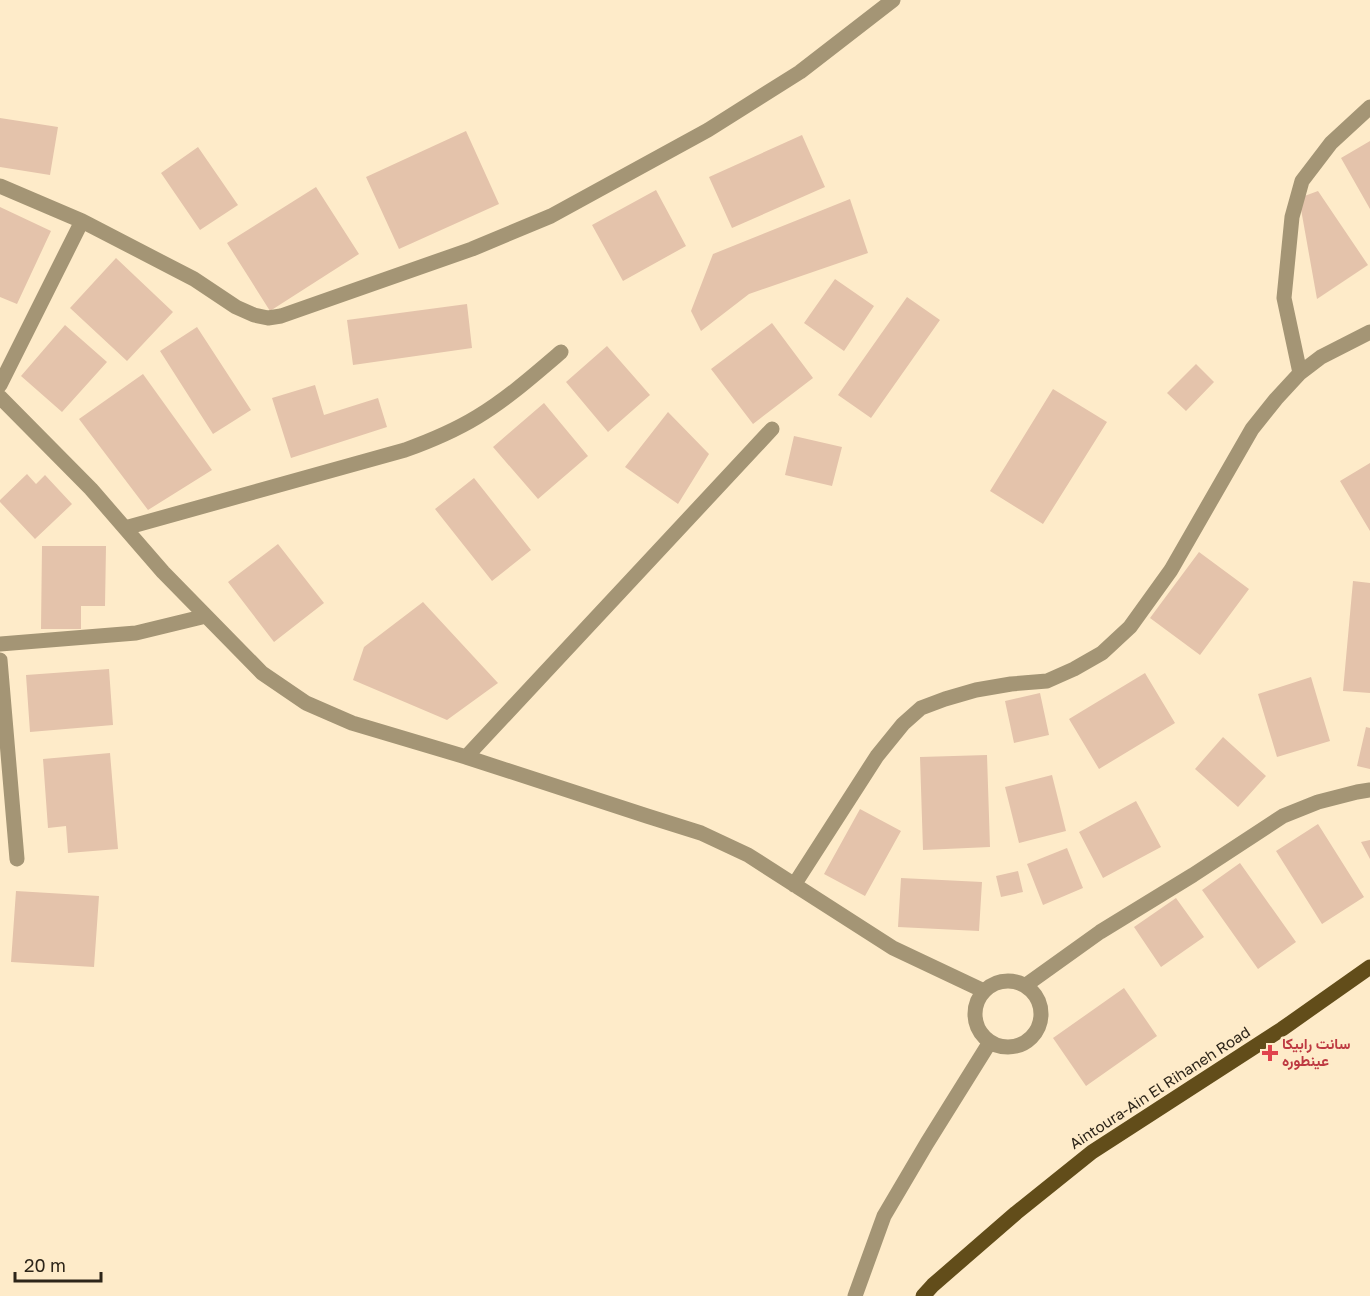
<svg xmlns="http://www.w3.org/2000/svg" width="1370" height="1296" font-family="'Golos Text',Vazirmatn,sans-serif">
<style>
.building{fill:#e4c3ab}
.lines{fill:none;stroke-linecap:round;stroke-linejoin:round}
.minor{stroke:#a49575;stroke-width:15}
.major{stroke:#624d1a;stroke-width:15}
.health-dot{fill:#e0444e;stroke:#feebc9;stroke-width:2}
.labels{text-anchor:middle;stroke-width:5;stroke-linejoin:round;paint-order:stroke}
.health-label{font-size:15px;font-weight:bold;fill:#be3a42;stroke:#feebc9;text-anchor:start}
.street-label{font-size:15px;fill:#2d2519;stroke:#feebc9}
</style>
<rect width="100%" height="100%" fill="#feebc9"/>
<path class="building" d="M0 118 58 127 50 175 0 167Z
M466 131 499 204 399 249 366 177Z
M802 135 825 187 732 228 709 177Z
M1370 141V209L1341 158Z
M198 147 238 205 200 230 161 173Z
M316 187 359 254 270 311 227 243Z
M656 190 686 246 623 281 592 225Z
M1318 191 1368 265 1317 299 1299 198Z
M850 199 868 253 749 294 701 331 691 311 713 254Z
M0 207 51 231 17 304 0 297Z
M116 258 173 312 127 361 70 308Z
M835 279 874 306 844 351 804 323Z
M907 297 940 320 871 418 838 395Z
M467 304 472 348 353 365 347 320Z
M772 323 813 378 753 424 711 369Z
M65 325 107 362 62 412 21 376Z
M197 327 251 410 213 434 160 351Z
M607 346 650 395 608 432 566 382Z
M1196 364 1214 382 1186 411 1167 393Z
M143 374 212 470 148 510 79 419Z
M315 385 324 415 378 398 387 427 291 458 272 398Z
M1053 389 1107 422 1043 524 990 491Z
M544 403 588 456 538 499 493 447Z
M668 412 709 454 678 504 625 467Z
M794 436 842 447 832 486 785 475Z
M1370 463V531L1340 481Z
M27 474 36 484 45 475 72 504 35 539 0 502V500Z
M474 478 531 550 492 581 435 509Z
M278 544 324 603 274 642 228 582Z
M42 546H106L105 606H81V629H41Z
M1199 552 1249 589 1200 655 1150 618Z
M1353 581 1370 583V693L1343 691Z
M423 602 498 683 447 720 353 680 364 647Z
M109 669 113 725 30 732 26 675Z
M1145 673 1175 723 1099 769 1069 719Z
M1311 677 1330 741 1277 757 1258 694Z
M1040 693 1049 735 1014 743 1005 701Z
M1366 727 1370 728V769L1357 766Z
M1223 737 1266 776 1238 807 1195 769Z
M110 753 118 849 68 853 66 826 48 828 43 759Z
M987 755 990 847 923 850 920 757Z
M1052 775 1066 831 1019 843 1005 787Z
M1136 801 1161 847 1103 878 1079 832Z
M860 809 901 831 865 896 824 874Z
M1318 824 1364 897 1322 924 1276 851Z
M1370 840V859L1361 842Z
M1067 848 1083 888 1043 905 1027 864Z
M1240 863 1296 942 1258 969 1202 890Z
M1018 871 1023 892 1001 897 996 876Z
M901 878 982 882 979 931 898 927Z
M16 891 99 896 94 967 11 962Z
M1176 898 1204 937 1161 967 1134 927Z
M1124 988 1157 1036 1086 1086 1053 1038Z"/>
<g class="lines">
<path class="minor" d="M0 186 82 221 194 279 236 307 254 315 268 318 281 316 472 249 551 216 708 130 800 72 893 0
M1300 373 1284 298 1292 217 1302 181 1331 143 1370 107
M0 385 82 221
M0 397 91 489 163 572 262 673 306 703 352 723 466 757 647 816 701 833 748 855 893 948 984 991
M125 528 405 450C430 441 454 431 477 417 507 399 534 375 561 352
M0 644 136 633 206 616
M0 660 17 859
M466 757 772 429
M794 885 877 756 903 724 921 708 945 699 976 690 1011 684 1047 681 1074 669 1102 653 1130 627 1171 570 1252 429 1276 399 1300 373 1321 357 1370 332
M975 1014a33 33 0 1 1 66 0a33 33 0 1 1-66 0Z
M1026 985 1100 932 1193 875 1283 816 1318 802 1357 792 1370 790
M855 1296 884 1216 927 1143 990 1042"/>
<path class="major" d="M923 1296 933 1285 1016 1213 1092 1152 1282 1029 1370 967"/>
</g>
<path class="health-dot" d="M1267 1044h6v6h6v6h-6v6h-6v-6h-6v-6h6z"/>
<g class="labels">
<g class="health-label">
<text x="1282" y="1049">سانت رابيكا<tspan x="1282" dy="17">عينطوره</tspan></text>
</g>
<g class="street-label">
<text transform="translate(1160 1088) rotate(-33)" y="5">Aintoura-Ain El Rihaneh Road</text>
</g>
</g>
<path d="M15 1272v9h86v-9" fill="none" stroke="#2d2519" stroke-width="3"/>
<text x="24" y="1272" font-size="18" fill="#2d2519" stroke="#feebc9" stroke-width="4.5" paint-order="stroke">20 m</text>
</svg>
